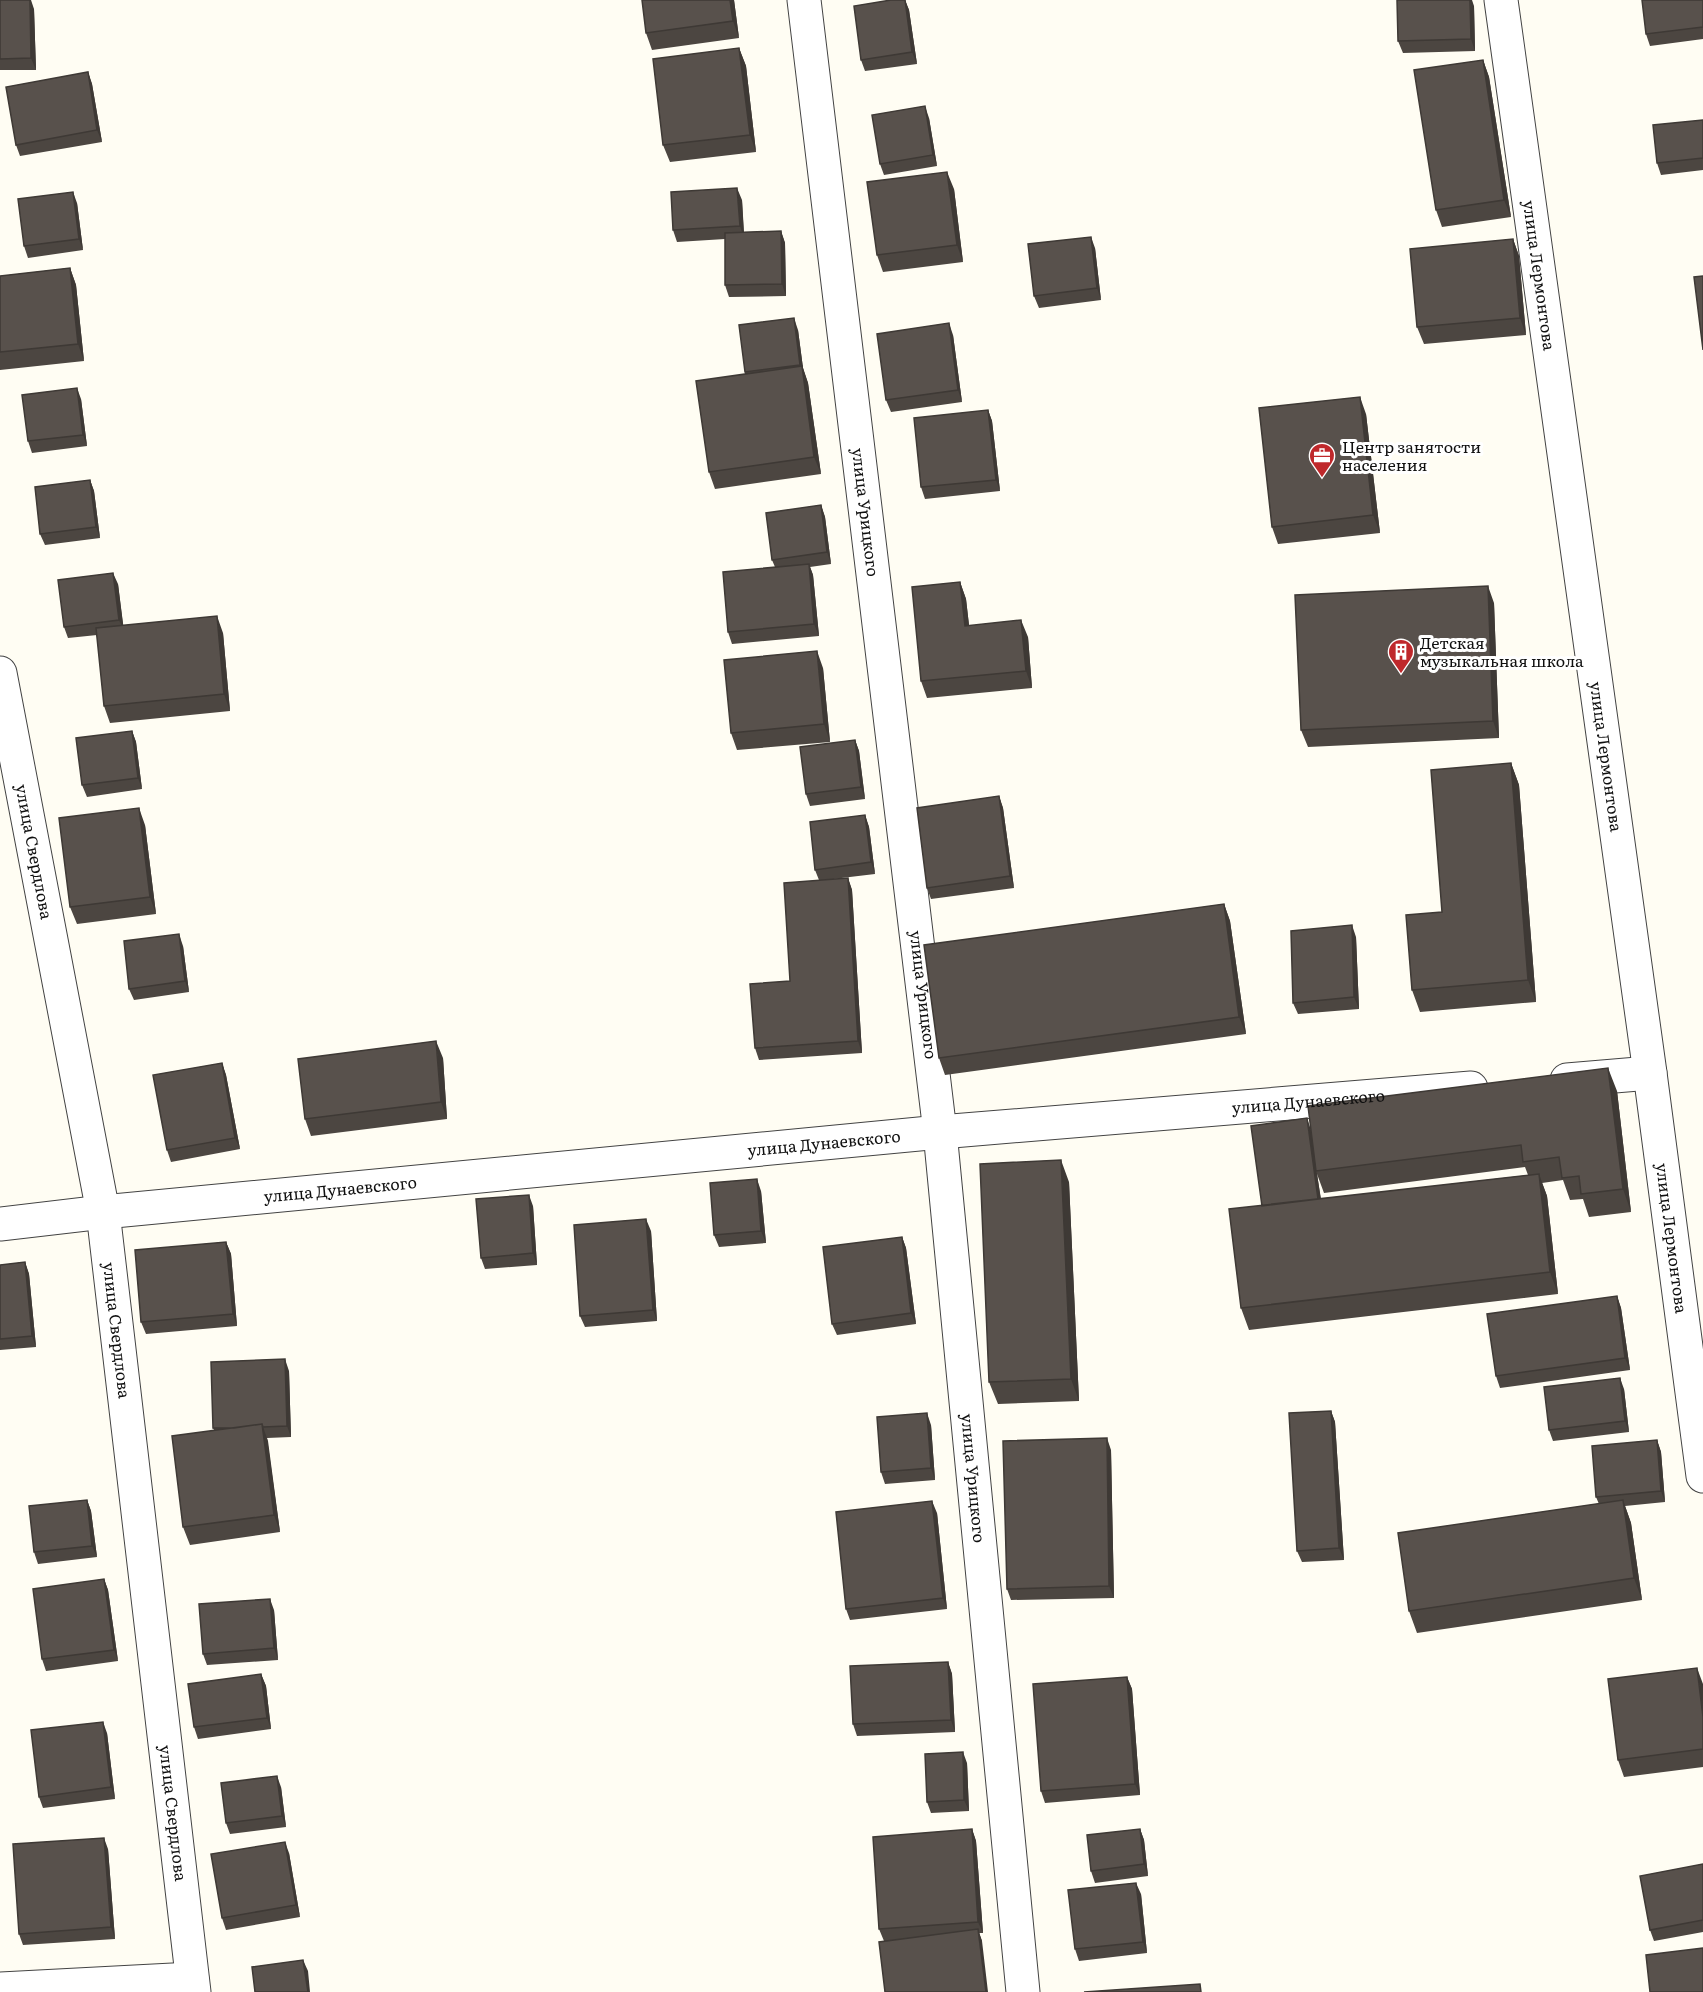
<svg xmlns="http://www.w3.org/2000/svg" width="1703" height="1992" font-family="Literata,serif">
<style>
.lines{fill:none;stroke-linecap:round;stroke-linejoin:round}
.minor-casing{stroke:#434343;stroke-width:35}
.tertiary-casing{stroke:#434343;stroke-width:35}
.minor{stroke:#fff;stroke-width:33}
.tertiary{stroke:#fff;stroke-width:33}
.wall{fill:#4c4641;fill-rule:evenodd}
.shaded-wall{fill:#3e3935}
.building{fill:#58514c;stroke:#3e3935;stroke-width:1.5}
.labels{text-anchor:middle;stroke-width:6;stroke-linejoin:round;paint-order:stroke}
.street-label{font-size:16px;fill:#101010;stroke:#fff}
.poi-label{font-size:16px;fill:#101010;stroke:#fff;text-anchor:start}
</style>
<rect width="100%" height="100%" fill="#fffdf3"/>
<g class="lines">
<defs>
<g id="minor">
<path id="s1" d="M804 0 940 1132 1023 1992"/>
<path id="s2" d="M0 673 103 1212 194 1992"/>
<path d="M1567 1080 1650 1073"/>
<path id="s3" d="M0 1224 103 1212 940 1132 1471 1088"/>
<path d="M0 1989 192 1979"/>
</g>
<g id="tertiary">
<path id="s4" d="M1501 0 1650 1073 1703 1476"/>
</g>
</defs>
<use href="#minor" class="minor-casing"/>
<use href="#tertiary" class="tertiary-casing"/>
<use href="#minor" class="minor"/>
<use href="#tertiary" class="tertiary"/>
</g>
<path class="wall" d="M0 0 34 9 36 70H0Z
M734 0 739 38 652 50 646 33Z
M891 0H905L909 10 917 64 865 71 861 60Z
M1703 0V39L1650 46 1646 34Z
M1474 6 1475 51 1403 53 1398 41Z
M739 48 746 66 756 152 670 162 663 145Z
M1483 60 1489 77 1511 217 1442 227 1436 210Z
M88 72 92 84 102 142 20 156 16 145Z
M929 118 937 166 884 175 880 164Z
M1703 120V170L1661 175 1657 163Z
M954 189 963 262 883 272 877 255Z
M742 200 744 232 781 231 785 243 786 296 729 297 725 285V239L677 242 673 230Z
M77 203 83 250 28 258 24 246Z
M1513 239 1519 256 1526 335 1424 344 1417 327Z
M1095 248 1101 300 1039 308 1034 296Z
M70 268 76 285 84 361 0 370V276Z
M798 330 803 368 808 383 821 474 715 489 709 472 745 374V372Z
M953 335 962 402 891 412 886 400Z
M81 399 87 446 32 453 28 441Z
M988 410 992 421 1000 491 925 499 921 487Z
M1366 414 1380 533 1278 544 1272 527Z
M90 480 94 491 100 538 45 545 40 534Z
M821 505 825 517 831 564 810 567 813 575 819 636 732 644 728 632 775 567 772 560Z
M960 582 966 599 969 625 1028 637 1032 688 927 698 921 681Z
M118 584 123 625 223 633 230 711 110 723 104 706 97 635 68 638 64 627Z
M1494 603 1499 738 1308 747 1301 730Z
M823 668 830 742 737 750 731 733Z
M132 731 136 742 142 789 87 797 82 785Z
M855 740 859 751 865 799 810 806 806 794Z
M1511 763 1519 785 1536 1002 1420 1012 1412 990 1442 912Z
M999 796 1003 808 1014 888 931 899 927 888Z
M865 815 869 827 875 874 833 879 848 878 852 890 862 1053 759 1060 755 1048 790 981 819 880 815 870Z
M145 825 156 914 77 924 70 907Z
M1224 904 1230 921 1246 1034 945 1075 939 1058Z
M1356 937 1359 1009 1298 1014 1293 1003Z
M183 946 189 992 134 1000 129 989Z
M443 1058 447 1119 311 1136 305 1119Z
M222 1063 226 1075 240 1149 171 1162 167 1150Z
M1617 1091 1631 1212 1589 1217 1583 1199 1570 1200 1563 1180 1542 1183 1547 1196 1558 1294 1249 1330 1241 1308 1262 1206 1311 1129ZM1525 1167 1528 1175 1321 1199 1317 1174 1324 1193Z
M1069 1182 1079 1401 998 1404 989 1382Z
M761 1191 766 1243 719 1247 714 1235Z
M533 1206 537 1265 485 1269 481 1258Z
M651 1231 657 1321 585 1327 580 1316Z
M902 1237 906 1248 916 1324 837 1335 832 1324Z
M226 1242 231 1254 237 1326 146 1334 141 1322Z
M25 1262 29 1274 36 1347 0 1350V1265Z
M1617 1296 1621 1308 1630 1370 1500 1388 1496 1376Z
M289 1371 291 1437 267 1438 280 1532 190 1545 183 1527 214 1430 213 1428Z
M1624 1389 1629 1432 1553 1441 1549 1430Z
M1331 1411 1335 1422 1344 1560 1302 1562 1297 1551Z
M931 1425 935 1480 885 1484 881 1472Z
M1657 1440 1661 1452 1665 1502 1625 1506 1631 1523 1642 1600 1417 1633 1409 1611 1599 1504 1596 1497Z
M1111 1450 1114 1598 1011 1600 1007 1589Z
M87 1500 91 1511 97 1557 38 1564 34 1552Z
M937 1513 947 1609 850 1620 846 1609Z
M104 1579 108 1590 118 1661 46 1671 42 1659Z
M274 1610 278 1660 207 1665 203 1654Z
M948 1662 952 1674 955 1732 857 1736 853 1724Z
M261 1674 266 1686 271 1729 198 1739 194 1727Z
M1127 1677 1132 1689 1140 1795 1045 1803 1041 1791Z
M1703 1684V1767L1624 1777 1618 1760Z
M107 1733 115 1799 43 1808 39 1797Z
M967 1763 969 1811 931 1813 927 1802Z
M281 1787 286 1827 230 1834 226 1823Z
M972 1829 976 1841 983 1933H979L982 1941H884L879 1929Z
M1140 1829 1144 1840 1148 1876 1095 1883 1091 1871Z
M108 1849 115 1939 23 1945 19 1934Z
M289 1853 300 1917 226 1930 222 1918Z
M1703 1864V1932L1654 1941 1650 1930Z
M1141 1894 1147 1953 1079 1961 1075 1949Z"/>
<path class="shaded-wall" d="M30 0H31L34 9 36 70 31 58Z
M730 0H734L739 38 733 21Z
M905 0 909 10 917 64 912 52Z
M1470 0H1472L1474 6 1475 51 1471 39Z
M739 48 746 66 756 152 750 135Z
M1483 60 1489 77 1511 217 1504 200Z
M88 72 92 84 102 142 97 130Z
M925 106 929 118 937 166 933 155Z
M947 172 954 189 963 262 957 245Z
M737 188 742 200 744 238 740 226Z
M73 192 77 203 83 250 79 239Z
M781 231 785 243 786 296 782 284Z
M1091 237 1095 248 1101 300 1097 288Z
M1513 239 1519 256 1526 335 1520 318Z
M70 268 76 285 84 361 78 344Z
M794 318 798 330 803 368 808 383 821 474 814 457 803 375 800 365Z
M949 323 953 335 962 402 958 390Z
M77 388 81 399 87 446 83 435Z
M1360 397 1366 414 1380 533 1373 515Z
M988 410 992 421 1000 491 996 480Z
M90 480 94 491 100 538 96 527Z
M821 505 825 517 831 564 827 552Z
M809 564 813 575 819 636 814 624Z
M113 573 118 584 124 631 119 620Z
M960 582 966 599 971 643 965 626Z
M1488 586 1494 603 1499 738 1493 721Z
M217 616 223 633 230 711 224 694Z
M1021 620 1028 637 1032 688 1026 671Z
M817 651 823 668 830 742 824 724Z
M132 731 136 742 142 789 138 778Z
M855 740 859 751 865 799 861 787Z
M1511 763 1519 785 1536 1002 1528 980Z
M999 796 1003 808 1014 888 1010 876Z
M139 808 145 825 156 914 150 897Z
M865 815 869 827 875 874 871 862Z
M848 878 852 890 862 1053 858 1041Z
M1224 904 1230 921 1246 1034 1239 1017Z
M1352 925 1356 937 1359 1009 1354 997Z
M179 934 183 946 189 992 185 981Z
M436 1041 443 1058 447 1119 441 1102Z
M222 1063 226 1075 240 1149 235 1138Z
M1608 1068 1617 1091 1631 1212 1623 1189Z
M1307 1118 1311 1130 1316 1171 1317 1174 1323 1214 1319 1202Z
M1061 1160 1069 1182 1079 1401 1071 1379Z
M1539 1174 1547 1196 1558 1294 1550 1272Z
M757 1179 761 1191 766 1243 761 1231Z
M529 1195 533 1206 537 1265 533 1253Z
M646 1219 651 1231 657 1321 653 1310Z
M902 1237 906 1248 916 1324 911 1313Z
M226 1242 231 1254 237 1326 233 1314Z
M25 1262 29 1274 36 1347 32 1336Z
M1617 1296 1621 1308 1630 1370 1625 1358Z
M285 1359 289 1371 291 1437 287 1426Z
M1620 1378 1624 1389 1629 1432 1625 1421Z
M1331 1411 1335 1422 1344 1560 1339 1548Z
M927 1413 931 1425 935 1480 931 1468Z
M262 1424 268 1441 280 1532 274 1515Z
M1107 1438 1111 1450 1114 1598 1109 1586Z
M1657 1440 1661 1452 1665 1502 1661 1491Z
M87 1500 91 1511 97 1557 92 1546Z
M1623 1500 1631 1523 1642 1600 1634 1578Z
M932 1501 937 1513 947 1609 943 1598Z
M104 1579 108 1590 118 1661 114 1650Z
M270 1599 274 1610 278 1660 274 1648Z
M948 1662 952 1674 955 1732 951 1720Z
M1697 1668 1703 1684V1717Z
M261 1674 266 1686 271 1729 267 1718Z
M1127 1677 1132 1689 1140 1795 1135 1784Z
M103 1722 107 1733 115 1799 111 1787Z
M963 1752 967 1763 969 1811 964 1800Z
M277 1776 281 1787 286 1827 282 1816Z
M972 1829 976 1841 983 1933 978 1922Z
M1140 1829 1144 1840 1148 1876 1144 1864Z
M104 1838 108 1849 115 1939 111 1927Z
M285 1842 289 1853 300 1917 296 1905Z
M1136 1883 1141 1894 1147 1953 1143 1942Z
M978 1929 982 1941 988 1992H986Z
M303 1960 308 1971 310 1992H308Z"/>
<path class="building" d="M0 0H30L31 58 0 59Z
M642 0H730L733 21 646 33Z
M891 0H905L912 52 861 60 854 6Z
M1397 0H1470L1471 39 1398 41Z
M1642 0H1703V27L1646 34Z
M739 48 750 135 663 145 653 59Z
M1483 60 1504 200 1436 210 1414 70Z
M88 72 97 130 16 145 6 87Z
M925 106 933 155 880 164 872 115Z
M1703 120V158L1657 163 1653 125Z
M947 172 957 245 877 255 867 182Z
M737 188 740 226 673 230 671 192Z
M73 192 79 239 24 246 18 199Z
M781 231 782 284 725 285V233Z
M1091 237 1097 288 1034 296 1028 244Z
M1513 239 1520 318 1417 327 1410 249Z
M70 268 78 344 0 352V276Z
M1703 276V350L1694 277Z
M794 318 800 365 745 372 739 325Z
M949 323 958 390 886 400 877 334Z
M802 366 814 457 709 472 696 381Z
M77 388 83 435 28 441 22 395Z
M1360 397 1373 515 1272 527 1259 408Z
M988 410 996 480 921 487 914 418Z
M90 480 96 527 40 534 35 487Z
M821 505 827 552 772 560 766 513Z
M809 564 814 624 728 632 723 572Z
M113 573 119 620 64 627 58 580Z
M960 582 965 626 1021 620 1026 671 921 681 912 587Z
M1488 586 1493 721 1301 730 1295 595Z
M217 616 224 694 104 706 96 628Z
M817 651 824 724 731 733 724 660Z
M132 731 138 778 82 785 76 738Z
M855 740 861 787 806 794 800 747Z
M1511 763 1528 980 1412 990 1406 915 1442 912 1431 770Z
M999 796 1010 876 927 888 917 808Z
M139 808 150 897 70 907 59 818Z
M865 815 871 862 815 870 810 822Z
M848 878 858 1041 755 1048 750 984 790 981 784 883Z
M1224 904 1239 1017 939 1058 924 945Z
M1352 925 1354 997 1293 1003 1291 931Z
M179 934 185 981 129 989 124 941Z
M436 1041 441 1102 305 1119 298 1059Z
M222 1063 235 1138 167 1150 153 1075Z
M1608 1068 1623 1189 1581 1194 1579 1176 1562 1178 1559 1157 1523 1162 1521 1145 1316 1171 1308 1106Z
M1307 1118 1318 1199 1262 1206 1251 1126Z
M1061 1160 1071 1379 989 1382 980 1164Z
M1539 1174 1550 1272 1241 1308 1229 1209Z
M757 1179 761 1231 714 1235 710 1183Z
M529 1195 533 1253 481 1258 476 1199Z
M646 1219 653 1310 580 1316 574 1225Z
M902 1237 911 1313 832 1324 823 1247Z
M226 1242 233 1314 141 1322 135 1250Z
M25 1262 32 1336 0 1339V1265Z
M1617 1296 1625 1358 1496 1376 1487 1314Z
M285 1359 287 1426 263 1427 262 1424 234 1428H213L211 1362Z
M1620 1378 1625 1421 1549 1430 1544 1387Z
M1331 1411 1339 1548 1297 1551 1289 1413Z
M927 1413 931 1468 881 1472 877 1417Z
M262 1424 274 1515 183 1527 172 1436Z
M1107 1438 1109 1586 1007 1589 1003 1441Z
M1657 1440 1661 1491 1596 1497 1592 1446Z
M87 1500 92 1546 34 1552 29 1506Z
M1623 1500 1634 1578 1409 1611 1398 1533Z
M932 1501 943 1598 846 1609 836 1512Z
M104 1579 114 1650 42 1659 33 1589Z
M270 1599 274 1648 203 1654 199 1604Z
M948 1662 951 1720 853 1724 850 1666Z
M1697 1668 1703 1717V1749L1618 1760 1608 1679Z
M261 1674 267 1718 194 1727 188 1684Z
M1127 1677 1135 1784 1041 1791 1033 1684Z
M103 1722 111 1787 39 1797 31 1730Z
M963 1752 964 1800 927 1802 925 1754Z
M277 1776 282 1816 226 1823 221 1783Z
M972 1829 978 1922 879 1929 873 1837Z
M1140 1829 1144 1864 1091 1871 1087 1835Z
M104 1838 111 1927 19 1934 13 1844Z
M285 1842 296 1905 222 1918 211 1854Z
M1703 1864V1920L1650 1930 1640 1876Z
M1136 1883 1143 1942 1075 1949 1068 1890Z
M978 1929 986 1992H885L879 1942Z
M1703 1948V1992H1650L1646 1955Z
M303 1960 308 1992H255L252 1967Z
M1200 1984 1201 1992H1084Z"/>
<defs>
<symbol id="office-pin" viewBox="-11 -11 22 30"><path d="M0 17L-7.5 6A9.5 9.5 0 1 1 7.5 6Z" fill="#bf282b" stroke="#fff"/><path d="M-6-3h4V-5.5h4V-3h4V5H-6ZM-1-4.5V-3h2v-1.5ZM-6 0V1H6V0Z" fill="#fff"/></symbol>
<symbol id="building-pin" viewBox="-11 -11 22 30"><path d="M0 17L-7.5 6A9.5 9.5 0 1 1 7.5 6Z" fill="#bf282b" stroke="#fff"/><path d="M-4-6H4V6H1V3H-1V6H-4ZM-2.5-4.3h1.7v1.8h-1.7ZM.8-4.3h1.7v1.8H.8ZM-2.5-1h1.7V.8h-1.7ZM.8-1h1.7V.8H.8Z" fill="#fff"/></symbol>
</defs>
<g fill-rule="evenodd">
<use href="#office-pin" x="1307" y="441" width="30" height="40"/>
<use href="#building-pin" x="1386" y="637" width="30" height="40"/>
</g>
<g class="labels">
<g class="street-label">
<text dy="6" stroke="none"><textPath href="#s4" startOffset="278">улица Лермонтова</textPath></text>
<text dy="6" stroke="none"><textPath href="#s1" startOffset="516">улица Урицкого</textPath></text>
<text dy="6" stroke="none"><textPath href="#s4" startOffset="764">улица Лермонтова</textPath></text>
<text dy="6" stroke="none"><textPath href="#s2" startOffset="182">улица Свердлова</textPath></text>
<text dy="6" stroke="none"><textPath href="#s1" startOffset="1002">улица Урицкого</textPath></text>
<text dy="6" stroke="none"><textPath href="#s3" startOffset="1314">улица Дунаевского</textPath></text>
<text dy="6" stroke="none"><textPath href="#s3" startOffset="828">улица Дунаевского</textPath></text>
<text dy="6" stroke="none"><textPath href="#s3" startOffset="342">улица Дунаевского</textPath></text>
<text dy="6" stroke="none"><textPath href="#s4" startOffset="1250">улица Лермонтова</textPath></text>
<text dy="6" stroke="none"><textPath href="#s2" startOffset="668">улица Свердлова</textPath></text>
<text dy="6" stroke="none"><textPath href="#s1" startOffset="1488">улица Урицкого</textPath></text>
<text dy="6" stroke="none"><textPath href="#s2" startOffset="1154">улица Свердлова</textPath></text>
</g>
<g class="poi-label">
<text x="1342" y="453">Центр занятости<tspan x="1342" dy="18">населения</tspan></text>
<text x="1420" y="649">Детская<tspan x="1420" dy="18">музыкальная школа</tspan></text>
</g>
</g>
</svg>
